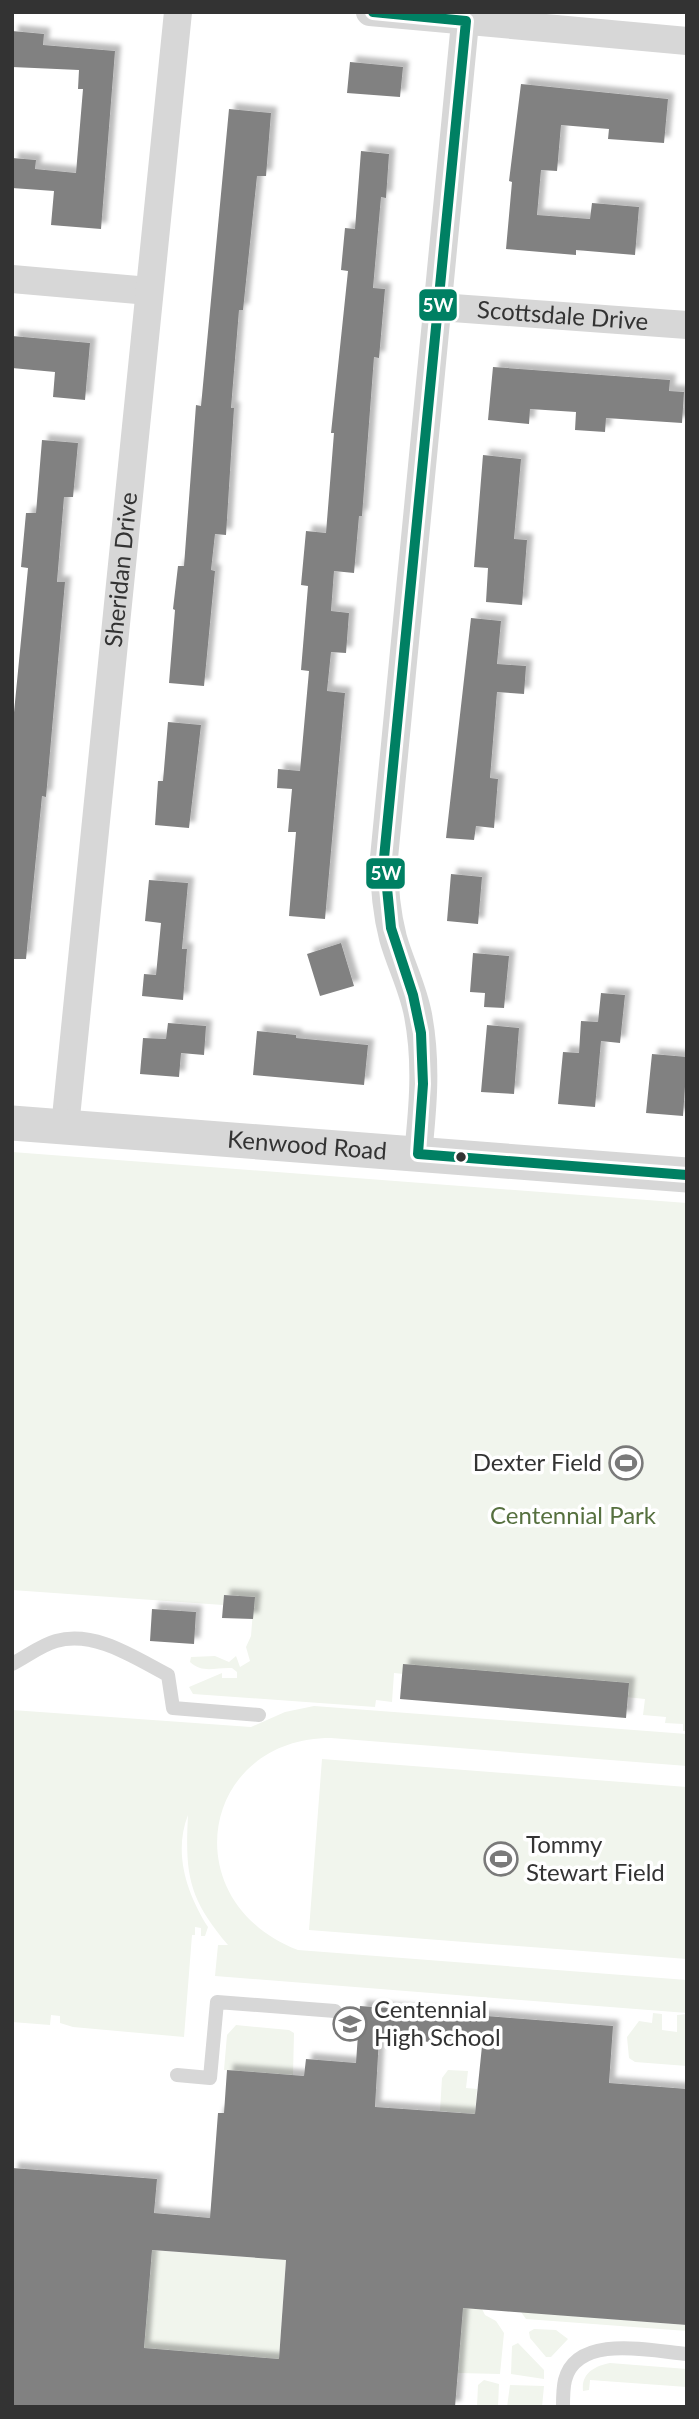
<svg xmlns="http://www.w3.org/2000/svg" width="699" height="2419" font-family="Lato,sans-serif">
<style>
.green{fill:#f1f5ed}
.building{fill:#818181;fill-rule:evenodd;filter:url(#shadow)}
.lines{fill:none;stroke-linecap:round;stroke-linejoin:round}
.service{stroke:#d7d7d7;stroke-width:14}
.minor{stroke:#d7d7d7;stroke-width:28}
.tertiary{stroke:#d7d7d7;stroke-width:35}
.bus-1-casing{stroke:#fff;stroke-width:16}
.bus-1{stroke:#008063;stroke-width:10}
.bus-dot{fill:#333;stroke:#fff;stroke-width:2.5}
.labels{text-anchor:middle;stroke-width:7;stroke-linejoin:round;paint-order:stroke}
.street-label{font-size:24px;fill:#333;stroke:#fff}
.poi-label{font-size:24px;fill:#333;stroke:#fff;text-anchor:start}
.park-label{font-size:24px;fill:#56703f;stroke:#fff}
.line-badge{stroke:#fff;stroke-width:2.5}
.badge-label{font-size:19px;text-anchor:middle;font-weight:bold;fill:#fff}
</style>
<defs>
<filter id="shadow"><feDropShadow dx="6" dy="-6" stdDeviation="2" flood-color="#0004"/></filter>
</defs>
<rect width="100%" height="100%" fill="#fff"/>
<path class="green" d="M12 1152 687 1203V1731H683V1724L665 1723 666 1717 643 1715 645 1699 394 1673 392 1702 376 1700 375 1707 193 1694 189 1687 222 1673V1678H237V1672L232 1668C216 1667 203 1674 190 1662L191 1657 215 1656 229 1662 236 1656 240 1667 250 1661 246 1647 251 1636 254 1597 224 1595 223 1605 12 1590Z
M314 1706 687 1734V1766L331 1738C201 1738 172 1901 298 1950L687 1980V2013L215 1976 218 1945H228C188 1898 185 1874 188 1815 173 1853 187 1894 208 1927L205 1936H201V1928L195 1927V1935H192L184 2037 73 2027 60 2023V2016L51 2015 50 2025 12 2022V1710L251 1727 285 1712Z
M322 1759 687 1787V1959L309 1930Z
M653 2013 662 2014V2030L677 2032V2015L687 2014V2066L635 2062 629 2058 627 2037 639 2021 652 2023Z
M236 2025 289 2030 294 2033 293 2075 224 2070 227 2035Z
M448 2070 468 2071 466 2088 477 2089 475 2114 440 2111 442 2078Z
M152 2250 286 2260 279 2359 144 2348Z
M462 2305 481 2307 485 2315 496 2321 504 2333 500 2374 458 2373Z
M521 2312 687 2325V2331L526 2319Z
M534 2329 556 2330 568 2339 551 2357H546L530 2338 529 2332Z
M518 2343 544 2370V2379L511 2374 512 2346Z
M610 2363 687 2369V2387L590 2380 589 2390 583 2391C581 2373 595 2366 610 2363Z
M484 2380 499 2384 498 2407H477L478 2385Z
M510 2385 544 2386 542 2407H507Z"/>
<path class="building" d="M12 31 44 34 43 45 115 51 101 229 51 225 54 191 12 188V158L36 160 35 169 76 173 83 89H78L79 70 12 67Z
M350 62 403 67 400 97 347 93Z
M521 84 668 99 664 143 608 139 609 129 561 125 557 171 541 170 537 215 590 219 592 203 639 207 635 255 576 250V255L506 249 512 182 509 181Z
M229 109 271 113 266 176H257L243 310H239L231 408H234L226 535 215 534 211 570 215 571 204 686 169 683 175 610 173 609 178 566H184L196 405 201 406Z
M361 151 389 154 386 198 381 197 373 288 385 289 379 358 374 357 362 516H359L354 573 334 571 331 611 349 613 346 653 331 652 327 691 345 693 325 919 289 916 296 832H288L292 789 277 788 278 769 300 771 309 671 301 670 308 586 301 585 306 531 326 533 334 433H331L348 271 341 270 345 228 355 229Z
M12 336 90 343 85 400 53 397 55 372 12 368Z
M493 367 670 380 669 391 684 392 682 423 606 418 605 432 575 430 576 412 530 409 529 424 488 420Z
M42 440 78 443 73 497H64L57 582H65L46 797 42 796 26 959H12V733L28 568 21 567 26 513H36Z
M483 455 521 459 514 539 527 540 522 605 486 602 488 568 474 567Z
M471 618 501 621 497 664 526 666 524 694 497 692 490 778 498 779 494 828 476 826 474 840 446 838Z
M168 722 201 725 189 828 155 825 158 781H163Z
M451 874 482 877 478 924 447 921Z
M149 880 188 883 182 949H187L183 1000 142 996 144 974 156 975 161 923 145 921Z
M341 943 354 986 320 996 307 954Z
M473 953 509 956 504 1008 484 1007 485 993 470 992Z
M601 993 625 995 620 1043 601 1041 595 1107 558 1104 563 1052 579 1053 581 1021 598 1022Z
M168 1023 206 1026 204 1055 181 1053 179 1077 140 1074 143 1038 166 1039Z
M487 1025 519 1028 514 1094 481 1092Z
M257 1031 296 1035V1038L368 1045 364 1085 253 1075Z
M652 1054 687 1057 683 1116 646 1113Z
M224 1595 255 1597 253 1619 222 1618Z
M152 1609 196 1612 194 1644 150 1641Z
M403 1664 629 1683 626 1718 400 1699Z
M360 2006 613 2026 609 2083 687 2089V2325L463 2308 455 2407H12V2168L157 2179 154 2213 210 2218 218 2113H224L227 2070 304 2076 306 2059 356 2063ZM379 2038 482 2046 475 2114 375 2107ZM152 2250 286 2260 279 2359 144 2348Z"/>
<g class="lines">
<path class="service" d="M12 1664C26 1657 41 1645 56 1641 95 1630 135 1658 168 1675L173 1708 259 1715
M177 2075 210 2078 217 2002 335 2011
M563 2407C563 2398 563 2388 565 2380 577 2333 652 2351 687 2354"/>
<g class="minor">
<path d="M370 12 687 41"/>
<path d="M12 279 149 291"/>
<path id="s1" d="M439 307 687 325"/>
<path id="s2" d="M65 1127 178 12"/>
<path d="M418 1154C423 1107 427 1062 418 1015 413 988 400 963 393 938 386 911 384 885 384 858L466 12"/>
</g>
<path class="tertiary" id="s3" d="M12 1123 687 1175"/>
<defs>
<path id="bus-1" d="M373 12 466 21
M418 1154 423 1084 421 1033 413 995 391 928 384 858 466 21
M418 1154 687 1175"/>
</defs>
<use href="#bus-1" class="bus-1-casing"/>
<use href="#bus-1" class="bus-1"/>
</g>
<defs>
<symbol id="stadium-ring" viewBox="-11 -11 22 22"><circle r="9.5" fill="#fff" stroke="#7a7a7a" stroke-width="1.5"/><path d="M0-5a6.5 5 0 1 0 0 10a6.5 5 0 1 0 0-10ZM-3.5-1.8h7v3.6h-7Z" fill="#7a7a7a"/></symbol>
<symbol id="school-ring" viewBox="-11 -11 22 22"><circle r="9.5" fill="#fff" stroke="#7a7a7a" stroke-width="1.5"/><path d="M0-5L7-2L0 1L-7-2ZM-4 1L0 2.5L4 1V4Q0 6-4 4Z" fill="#7a7a7a"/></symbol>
</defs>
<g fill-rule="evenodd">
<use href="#stadium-ring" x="607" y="1444" width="38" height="38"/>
<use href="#stadium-ring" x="482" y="1840" width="38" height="38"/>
<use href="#school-ring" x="331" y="2005" width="38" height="38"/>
</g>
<circle class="bus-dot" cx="461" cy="1157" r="6"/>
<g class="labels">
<g class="street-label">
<text dy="8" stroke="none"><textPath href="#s1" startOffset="124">Scottsdale Drive</textPath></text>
<text dy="8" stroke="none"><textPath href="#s2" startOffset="560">Sheridan Drive</textPath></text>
<text dy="8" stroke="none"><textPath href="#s3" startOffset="296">Kenwood Road</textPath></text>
</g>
<g class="poi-label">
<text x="602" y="1471" text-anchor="end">Dexter Field</text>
<text x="526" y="1853">Tommy<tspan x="526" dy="28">Stewart Field</tspan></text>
<text x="374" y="2018">Centennial<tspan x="374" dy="28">High School</tspan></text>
</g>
<g class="park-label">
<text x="573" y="1524">Centennial Park</text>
</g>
</g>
<g class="line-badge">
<rect x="418" y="288" width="40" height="34" rx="7" fill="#008063"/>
<rect x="365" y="857" width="41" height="33" rx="7" fill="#008063"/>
</g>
<g class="badge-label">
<text x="438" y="312">5W</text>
<text x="386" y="880">5W</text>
</g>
<rect width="699" height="2419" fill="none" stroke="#333333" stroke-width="28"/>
</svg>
